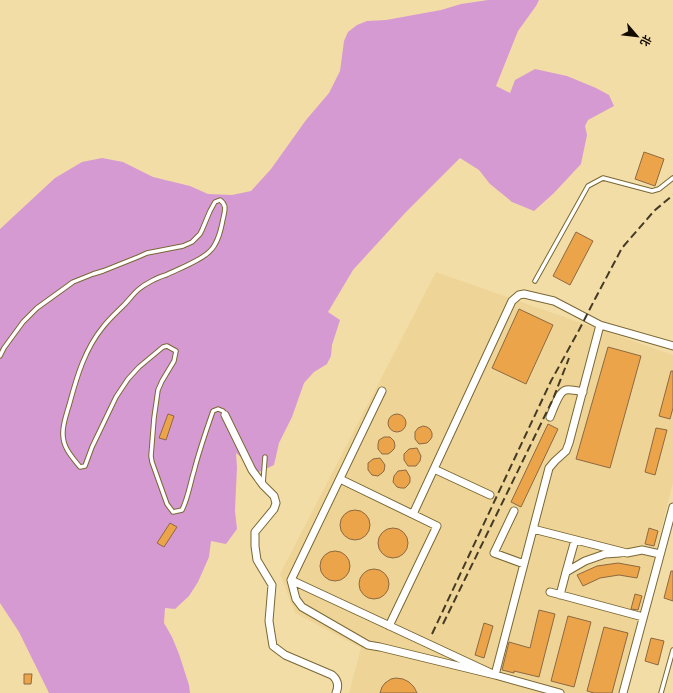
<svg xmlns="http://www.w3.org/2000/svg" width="673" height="693" font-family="Cabin,'Noto Sans SC',sans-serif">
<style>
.built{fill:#eed597}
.green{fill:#d69ad3}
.building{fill:#eca44b;stroke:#8d6940}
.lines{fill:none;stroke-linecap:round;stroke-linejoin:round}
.lane-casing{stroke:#7a6734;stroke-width:5.5}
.street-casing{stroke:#7a6734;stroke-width:9}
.lane{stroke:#fff;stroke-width:3.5}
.street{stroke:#fff;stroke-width:7}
.rail{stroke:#453a26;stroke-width:2;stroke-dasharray:8 4;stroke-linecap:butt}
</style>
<rect width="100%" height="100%" fill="#f3dda7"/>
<path class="built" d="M436 272 673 355V483L620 693H349L361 648 295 613 280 574Z"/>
<path class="green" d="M488 0H539L536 6 518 31 496 86 510 93 515 80 535 69 567 76 596 88 609 95 614 106 588 120 585 126 587 135 581 164 554 193 534 211 512 202 490 184 479 170 460 158 406 212 353 270 328 312 340 320 332 345 331 356 327 364 314 372 304 383 292 417 279 443 274 465 259 472 236 453 237 467 235 511 237 529 226 544 211 541 209 557 198 582 189 596 175 609 165 608 164 623 172 637 179 654 189 685 190 693H49L19 632 0 603V229L55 178 82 162 102 158 123 162 153 177 190 186 208 194 232 195 251 191 271 169 306 120 329 93 340 71 344 41 348 32 357 25 367 21 386 20 441 10 461 4Z"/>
<path class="building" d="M644 152 664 159 655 186 635 179Z
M576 232 593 241 570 285 553 276Z
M519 309 553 325 526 384 492 368Z
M608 347 641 356 610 468 576 459Z
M671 371H673V408L670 419 659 416Z
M168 414 174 416 166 440 159 438Z
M388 423a9 9 0 1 1 18 0a9 9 0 1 1-18 0Z
M548 424 558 429 521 507 511 502Z
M423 426 427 427 430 429 432 433V437L430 440 427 443 419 444 415 439V432L418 428Z
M656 428 667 430 655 475 645 472Z
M384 437H390L394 441 395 446 394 449 391 452 388 454H382L378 449V444L379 440Z
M417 448 421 456 420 461 416 466H408L404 460V454L409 449Z
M380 458 385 465 384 471 382 473 378 476 372 475 368 470V463L373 459Z
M406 470 410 477V482L408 485 405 488H401L397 487 393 482 394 476 398 471Z
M340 525a15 15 0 1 1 30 0a15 15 0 1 1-30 0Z
M170 523 177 527 164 547 157 543Z
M649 528 658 531 654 546 645 544Z
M378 543a15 15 0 1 1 30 0a15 15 0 1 1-30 0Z
M320 566a15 15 0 1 1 30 0a15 15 0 1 1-30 0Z
M618 563 640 567 637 578 619 575 600 578 583 586 577 575 597 566Z
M359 584a15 15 0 1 1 30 0a15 15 0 1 1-30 0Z
M671 571H673V601L664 598Z
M635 594 642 596 638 610 631 609Z
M539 610 555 614 539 677 514 671V673L502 670 509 642 530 648Z
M568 616 591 622 574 687 551 681Z
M484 623 493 626 484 658 475 655Z
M604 627 628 633 612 693H594L587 691Z
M651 638 664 641 658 665 645 661Z
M24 674H32L31 684H24Z
M396 678 403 679 409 682 414 687 417 693H380L382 687 385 683 391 679Z"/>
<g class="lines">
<defs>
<path id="lane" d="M535 281 588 186 603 178 652 191 659 189 673 178
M0 356 4 348 23 322 37 308 73 282 93 274 103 271 138 257 147 253 183 246 192 242 200 234 202 230 210 211 215 202 220 200C227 205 225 210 223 219 221 230 218 244 209 252 200 261 178 269 166 275 158 277 145 284 139 289 133 294 129 300 124 305 117 312 109 319 103 327 85 349 77 376 70 402 67 413 62 425 63 435 63 448 73 458 80 467L85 466 92 447 116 397 128 379 139 367 163 347 167 346 176 351 174 361 162 381 158 390 154 418 151 456 152 462 167 504 173 512 182 510C188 498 190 484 194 471 199 451 206 431 213 411L218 409 223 411 225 415
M263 484 265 457
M661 693 673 650"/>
<path id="street" d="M225 415 252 470 263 485 274 496 276 503 274 509 255 532V546L257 560 272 585 269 621 273 646 285 655 332 675C338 680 339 686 336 693
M550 417C553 410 559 391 566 390 571 389 578 391 583 392
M434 469 490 495
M340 479 437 526 389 626
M514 511 494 553 524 564
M413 514 512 301 519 295 524 294 554 301 600 325 673 346
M533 529 627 553 642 550 660 554
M566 572 575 540
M291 580 382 391
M550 592 643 617
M560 595 566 572 585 561 605 554 620 553
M495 675 291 580 296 599 302 607 368 645 380 647 495 675 560 693
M495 675 549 468 555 461 566 451 569 443 600 325
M623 693 673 507"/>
</defs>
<use href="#lane" class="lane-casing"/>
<use href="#street" class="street-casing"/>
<use href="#lane" class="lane"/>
<use href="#street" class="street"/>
<path class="rail" d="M443 624 553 399 569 358
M432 634 551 381 578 332 595 299 622 248 654 211 673 195"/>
</g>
<g transform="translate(637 36) rotate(118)" stroke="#f3dda7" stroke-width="3" paint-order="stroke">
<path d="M0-3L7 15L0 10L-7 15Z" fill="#130b00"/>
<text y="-6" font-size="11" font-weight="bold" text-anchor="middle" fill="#130b00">北</text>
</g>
</svg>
